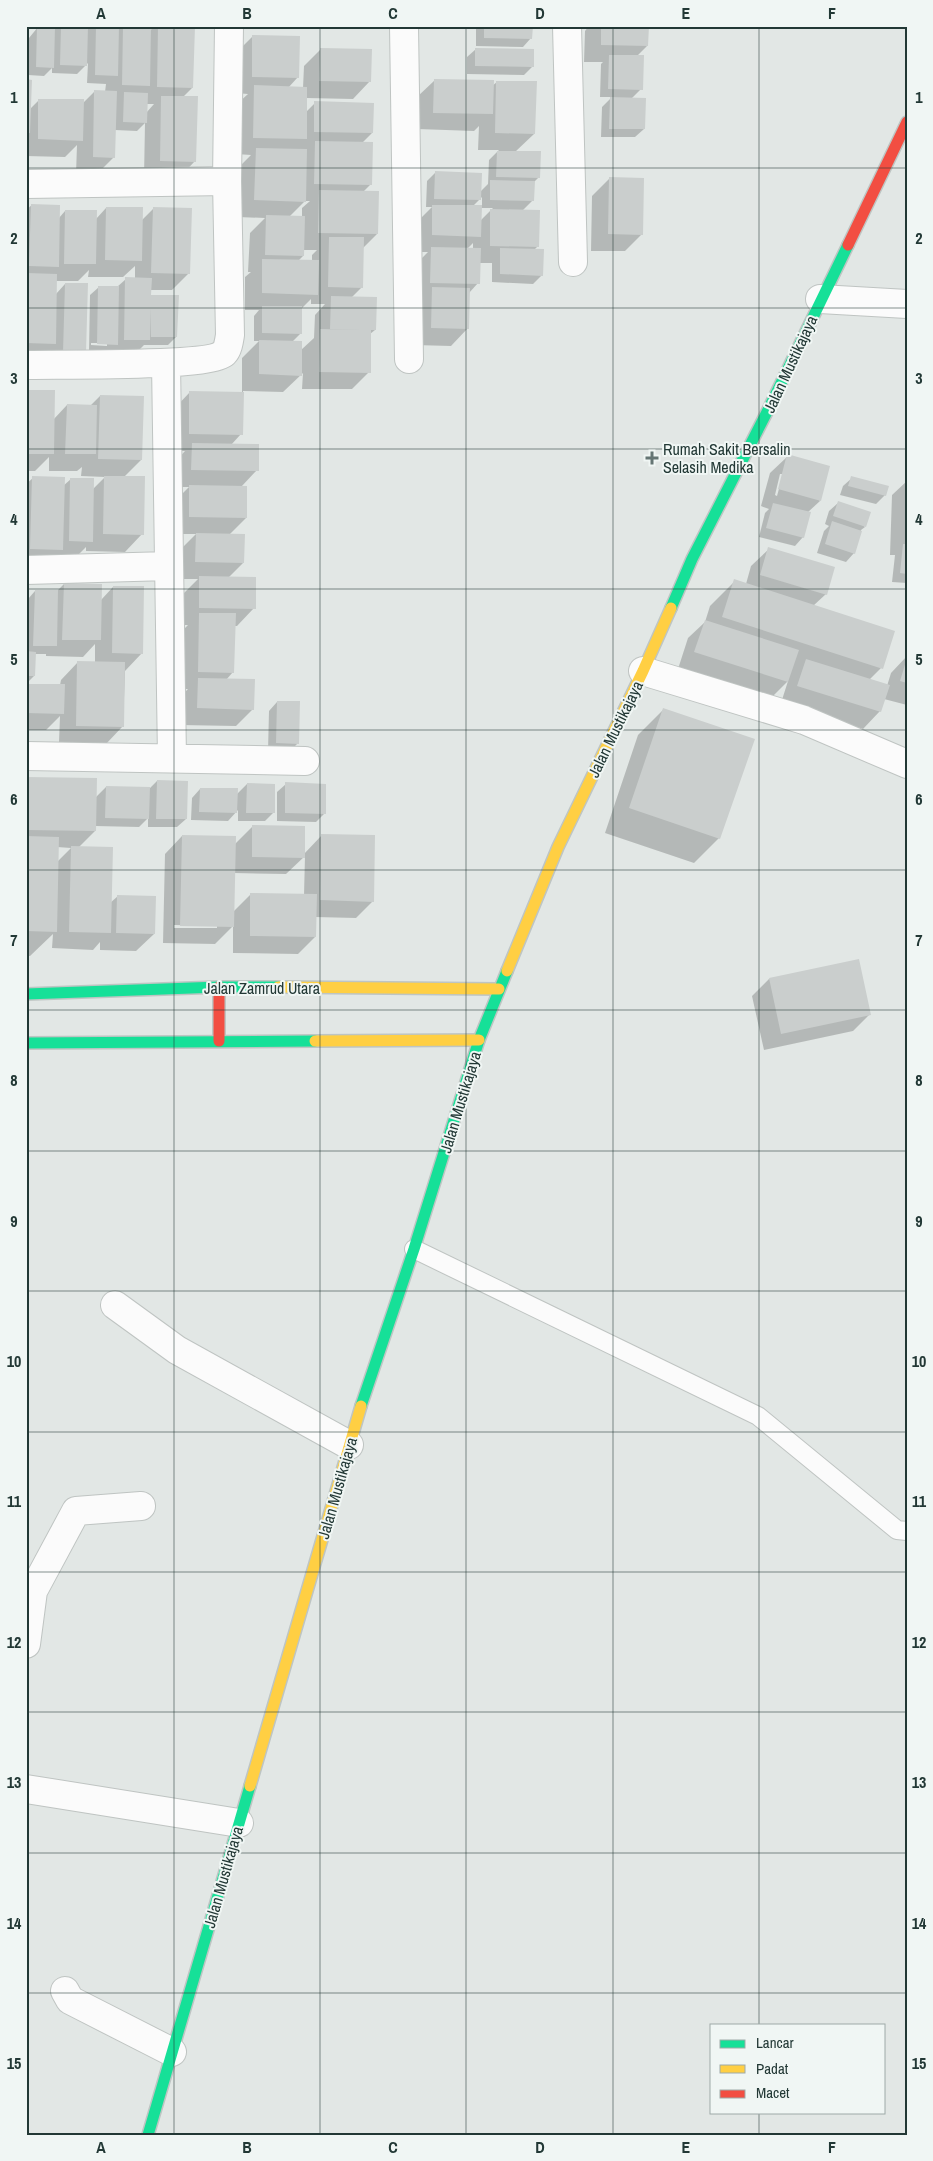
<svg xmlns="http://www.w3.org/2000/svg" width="933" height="2161" font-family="'Archivo Narrow',sans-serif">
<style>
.shadow{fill:#0003;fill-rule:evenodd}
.building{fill:#cacecd}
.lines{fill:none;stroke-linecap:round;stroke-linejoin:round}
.lane-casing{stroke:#bfc4c2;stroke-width:20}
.street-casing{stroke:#bfc4c2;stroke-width:30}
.fast-casing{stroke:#bec5c3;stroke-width:14}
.slow-casing{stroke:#bec5c3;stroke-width:14}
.jam-casing{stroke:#bec5c3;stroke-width:14}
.lane{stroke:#fbfbfb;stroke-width:18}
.street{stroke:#fbfbfb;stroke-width:28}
.fast{stroke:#16e098;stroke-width:11}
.slow{stroke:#ffcf43;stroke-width:11}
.jam{stroke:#f24e42;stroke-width:11}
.grid{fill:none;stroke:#223835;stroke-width:1;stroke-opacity:0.55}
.poi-dot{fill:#657573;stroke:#f0f6f4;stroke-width:2}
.labels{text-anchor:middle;stroke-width:4;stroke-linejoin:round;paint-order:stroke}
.street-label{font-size:16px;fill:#223835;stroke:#f0f6f4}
.poi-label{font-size:16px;fill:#223835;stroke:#f0f6f4;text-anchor:start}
.neatline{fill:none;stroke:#223835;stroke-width:2}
.grid-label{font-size:16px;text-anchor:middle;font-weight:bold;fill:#223835}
</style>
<rect width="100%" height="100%" fill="#e2e7e5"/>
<path class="shadow" d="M58 26H87L86 31 91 26H150V31L154 26H193L192 88 183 97 195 161 178 179 144 177 145 123 137 131 115 130 114 157 97 174H76L77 145 65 157 26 156V81L30 109 39 100 83 103 94 92H105L106 84 87 83 88 63 77 74 52 73V68L44 76 28 75 26 38H29L38 27 53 31ZM146 104H154L146 113Z
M476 26H531V38L523 47 476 46Z
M589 26H648L647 46 637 56 641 89 631 99 644 129 635 137H601L602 107 612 97H600L601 64 603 62H584L585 31Z
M253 36 298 77 288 88H303L304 66 321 49 370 81 353 99 306 98V112L315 103 372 133 362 143 371 184 363 192 377 234 363 248 362 287 351 298 375 330 370 334 369 372 352 389H302L303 373 283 392 243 391 241 434 231 445 257 470 241 487 246 518 229 535 243 563 228 578 254 608 237 626H234L233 672 226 680 253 709 236 726 180 725 181 696 188 689H181L182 631 188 625H182L183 594 198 579H179V551L196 534H172L173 503 189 487H174L175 462 185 451H172L173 410 190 392 242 393V358L259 341H254V316L259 310H245V277L251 272H248L250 233 265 218 238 217 239 167 251 155 236 154 237 104 248 94 235 93V54ZM305 201H310L302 208V217H289ZM303 250H317L312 255V261H298L303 256ZM311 299V304H325L315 315 314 338 301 350 292 342 301 333V309Z
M476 49 532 67 524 75 467 74V57Z
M435 80 492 86 497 82 534 134 515 152 539 177 533 183V200L522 211 538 246 534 250 542 275 533 284 492 282V263H479L478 283 469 293 468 328 451 346 414 345V266L428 252H415L416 223 432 207H426L427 181 435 173 480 192 488 184 489 160 499 150H478L479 126 474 131 417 129V97ZM482 197V206H473ZM481 208H493L480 221ZM473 243V249H467Z
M609 179 642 234 625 251H591L592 196Z
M32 205 59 218 65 211 96 219 106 208 142 220 153 209 189 273 172 290H150V298L176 337 168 345H144L132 357 89 352 90 295 99 287H117L126 279H135V266L123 277H88L89 270 78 281H56V294L65 284 85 351 26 360V207L27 209ZM91 343H107V346L91 345Z
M26 391 53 420 67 405 90 406 100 396 141 460 124 477 142 534 125 552 86 551V547L74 559 26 566V484L33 478 63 486 71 479 93 489 105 477 81 476 82 467 77 471H49V457L35 471H26Z
M788 456 820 501 807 513 803 537 795 546 759 537 765 513 769 509 761 506 770 473ZM780 474H783L777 496 775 495Z
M852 478 885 495 876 504 840 495 843 486Z
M907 481V583L892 582 895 555H890L892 495Z
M838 503 865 527 861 530 854 553 846 562 817 553 824 531 829 526 825 524 829 511Z
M769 549 826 594 813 606 881 668 869 680 887 686 891 673 907 656V705L884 699 880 711 863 729 781 703 788 681 770 699 678 669 688 638 705 622 710 606 735 581 746 584 751 566Z
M64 584 101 600 113 587 142 653 125 671 123 726 106 744 59 742 60 716 46 730H26V685H60L61 680 78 662 95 663V644L83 657 46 656V654H35L34 676 26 684V595L28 599 35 591H57Z
M277 702 298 743 289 752 268 751 269 711Z
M663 710 719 838 694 863 605 833 638 735Z
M26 778 95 798 106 787 150 788 157 781 186 819 177 827H148V818L139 827 95 826V831L78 848 110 903 118 896 154 934 136 951 100 950V942L93 950 52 948 53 934 30 956H26ZM57 847 71 848 57 862Z
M247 784 273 813 265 821H238V810L228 821 191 820 192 798 200 789 236 795Z
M286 784 324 814 316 822 277 821V792Z
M253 826 304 854 322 835 373 901 356 918 315 917V937L298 954 233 953V926L215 944 163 943 165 854 182 836 234 845ZM305 856 304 895 251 894 233 912 234 873 286 874ZM174 925 217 926V928H174Z
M769 979 870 1014 853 1031 764 1050 752 996Z"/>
<path class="building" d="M37 26H55L54 68 36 67Z
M61 26H88L87 66 60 65Z
M96 26H119L118 76 95 75Z
M123 26H151L150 86 122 85Z
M158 26H195L193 88 157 87Z
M484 26H533L532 39 484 38Z
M601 26H649L648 46 601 45Z
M252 35 300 36 299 78 252 77Z
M320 48 372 49 371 82 319 81Z
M475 48 534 49V67L475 66Z
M609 55H644L643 90 608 89Z
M26 79 32 80 30 133H26Z
M434 79 494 80 493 114 433 113Z
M496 81H537L535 134 495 133Z
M254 85 307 87V139L253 138Z
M94 90 117 91 115 158 93 157Z
M124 92 148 93 147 123 123 122Z
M161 96H198L196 162 160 161Z
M610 97 646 98 645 129H609Z
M38 99H84L83 141 38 139Z
M314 101 374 103 373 133 314 132Z
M315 141 373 142 372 185 314 184Z
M256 148 307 149 306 202 254 200Z
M497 151H541L540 178 496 177Z
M435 171 482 173 481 200 434 199Z
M609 177 644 178 643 235 608 234Z
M490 180 535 181 534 201 490 200Z
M319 190 379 191 378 234 318 233Z
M31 204 60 205 59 267 29 266Z
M432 205H482L481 237 432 235Z
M26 206H29L28 245H26Z
M106 207H143L142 261 105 260Z
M153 207 192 208 190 274 151 273Z
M490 209 540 210 539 247 490 246Z
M65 210H97L96 264H64Z
M266 215 305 216 304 256 265 255Z
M329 237H364L363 288 328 287Z
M431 247 481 248 480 284 430 283Z
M500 248 544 249 543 276 500 274Z
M262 259 319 260 318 295 262 293Z
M27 273 57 274 56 344 26 343Z
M125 277 152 278 151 295H179L177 337H151V308L150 340H124Z
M65 283H88L86 352H63Z
M98 286H119L118 345 97 344Z
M432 287 470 288 469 329 431 328Z
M331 296 377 297 376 330H371V373L319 372 320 329 364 330 330 329Z
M262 306H302V334L262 333Z
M259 340 302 341V376L259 374Z
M26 390H55L54 454H26Z
M189 391 244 392 243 435 189 434Z
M100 395 144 396 142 460 98 459Z
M67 404 97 405 96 454H65Z
M192 443 259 444V471L191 470Z
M787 454 830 466 821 501 778 489Z
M32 476 65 477 63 550 30 549Z
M104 476H145L144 535 103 534Z
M851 476 889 486 886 496 848 486Z
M70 478H94L93 542 69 541Z
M189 485 247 486V518L189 517Z
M838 501 871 512 866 527 833 516Z
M773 503 811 512 804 538 766 528Z
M832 521 862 531 855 554 825 544Z
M196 533 245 534 244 563 195 562Z
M903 544H907V574L900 573Z
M768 547 835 567 827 595 760 575Z
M199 576 256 577V609L199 608Z
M734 579 895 631 883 669 722 617Z
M64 583 102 584 101 640H62Z
M113 586H144L143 654 112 653Z
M35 590H58L57 646H33Z
M26 594H29L28 640H26Z
M199 613H236L234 673 198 672Z
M705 620 799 650 788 682 694 652Z
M26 651 36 652 35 676H26Z
M907 658V683L900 681Z
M806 659 890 685 881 712 797 686Z
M77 661 125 662 124 727 76 726Z
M198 678 255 679 254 710 197 708Z
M26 684H65L64 714 26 713Z
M277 701H300L299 744 276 743Z
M663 708 755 739 720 839 629 808Z
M26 777 97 778 96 831 26 830Z
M157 780 188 781 187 819H156Z
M285 782 326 784V814L285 813Z
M247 783 275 784V813H246Z
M106 786 150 787 149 819 105 818Z
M200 788H238L237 813 199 812Z
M252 825 305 826V858L252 857Z
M321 834 375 835 374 902 320 900Z
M182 835 236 836 234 927 180 926Z
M26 836 59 837 57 932 26 931Z
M71 846 113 847 111 933 69 932Z
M250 893 317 894 316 937 250 936Z
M117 895 156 896 155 934 116 933Z
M859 959 871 1015 781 1034 769 978Z"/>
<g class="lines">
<defs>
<path id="lane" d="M414 1249 758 1416 897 1530 907 1531"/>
<path id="street" d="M404 26 409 359
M567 26 573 262
M26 184 227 181
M820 299 907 304
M166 363 172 758
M26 365C55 364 209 367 224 353 228 349 229 341 230 335L227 181 229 26
M26 570 169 566
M643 671 804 720 907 764
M26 756 305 761
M115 1305 177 1350 349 1445
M26 1644 33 1591 76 1511 141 1506
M26 1789 239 1823
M65 1991 70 2000 172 2052"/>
<path id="fast" d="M671 608 692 559 769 408 848 245
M26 994 219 987H278
M26 1043 315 1041
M361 1406 414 1249 479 1040 507 971
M148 2135 250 1786"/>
<path id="slow" d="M507 971 558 847 643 671 671 608
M278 987 499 989
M315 1041 479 1040
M250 1786 361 1406"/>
<path id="jam" d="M848 245 907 122
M219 987V1041"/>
</defs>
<use href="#lane" class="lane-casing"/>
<use href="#street" class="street-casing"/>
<use href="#fast" class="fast-casing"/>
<use href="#slow" class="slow-casing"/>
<use href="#jam" class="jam-casing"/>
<use href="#lane" class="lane"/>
<use href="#street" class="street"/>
<use href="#fast" class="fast"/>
<use href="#slow" class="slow"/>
<use href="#jam" class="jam"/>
</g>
<path class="grid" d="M174 26V2135M320 26V2135M466 26V2135M613 26V2135M759 26V2025M26 168H907M26 308H907M26 449H907M26 589H907M26 730H907M26 870H907M26 1010H907M26 1151H907M26 1291H907M26 1432H907M26 1572H907M26 1712H907M26 1853H907M26 1993H907M759 2112V2135"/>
<path class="poi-dot" d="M649.5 450.5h5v5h5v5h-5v5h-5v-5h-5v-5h5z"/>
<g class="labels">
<g class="street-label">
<text transform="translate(790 364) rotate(-65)" y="6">Jalan Mustikajaya</text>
<text transform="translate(615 729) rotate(-64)" y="6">Jalan Mustikajaya</text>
<text x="262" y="994">Jalan Zamrud Utara</text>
<text transform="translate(460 1102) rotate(-73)" y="6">Jalan Mustikajaya</text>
<text transform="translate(337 1488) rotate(-74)" y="6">Jalan Mustikajaya</text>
<text transform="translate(223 1877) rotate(-74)" y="6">Jalan Mustikajaya</text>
</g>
<g class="poi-label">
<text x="663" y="455">Rumah Sakit Bersalin<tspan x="663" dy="18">Selasih Medika</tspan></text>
</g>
</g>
<rect width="933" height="2161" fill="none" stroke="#f0f6f4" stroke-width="55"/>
<rect x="710" y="2024" width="175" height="90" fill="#f0f6f4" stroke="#9eaaa8"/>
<rect x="720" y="2040" width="25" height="8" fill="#16e098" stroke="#9eaaa8"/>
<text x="756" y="2048" font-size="15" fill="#223835">Lancar</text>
<rect x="720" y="2065" width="25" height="8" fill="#ffcf43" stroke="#9eaaa8"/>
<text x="756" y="2074" font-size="15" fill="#223835">Padat</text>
<rect x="720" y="2090" width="25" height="8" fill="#f24e42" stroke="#9eaaa8"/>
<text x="756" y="2098" font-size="15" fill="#223835">Macet</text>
<rect x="28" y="28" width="878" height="2106" class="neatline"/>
<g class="grid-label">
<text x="101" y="19">A</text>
<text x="247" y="19">B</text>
<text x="393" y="19">C</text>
<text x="540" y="19">D</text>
<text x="686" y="19">E</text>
<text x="832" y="19">F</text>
<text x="14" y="103">1</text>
<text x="919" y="103">1</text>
<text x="14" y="244">2</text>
<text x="919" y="244">2</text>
<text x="14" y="384">3</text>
<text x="919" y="384">3</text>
<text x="14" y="525">4</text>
<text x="919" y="525">4</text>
<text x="14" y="665">5</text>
<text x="919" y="665">5</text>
<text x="14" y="805">6</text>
<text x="919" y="805">6</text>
<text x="14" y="946">7</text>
<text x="919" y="946">7</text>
<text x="14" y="1086">8</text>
<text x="919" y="1086">8</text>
<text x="14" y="1227">9</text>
<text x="919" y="1227">9</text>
<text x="14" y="1367">10</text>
<text x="919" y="1367">10</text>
<text x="14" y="1507">11</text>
<text x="919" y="1507">11</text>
<text x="14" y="1648">12</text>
<text x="919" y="1648">12</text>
<text x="14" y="1788">13</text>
<text x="919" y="1788">13</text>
<text x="14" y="1929">14</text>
<text x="919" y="1929">14</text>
<text x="14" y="2069">15</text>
<text x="919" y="2069">15</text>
<text x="101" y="2153">A</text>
<text x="247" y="2153">B</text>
<text x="393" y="2153">C</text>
<text x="540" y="2153">D</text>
<text x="686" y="2153">E</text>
<text x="832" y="2153">F</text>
</g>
</svg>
